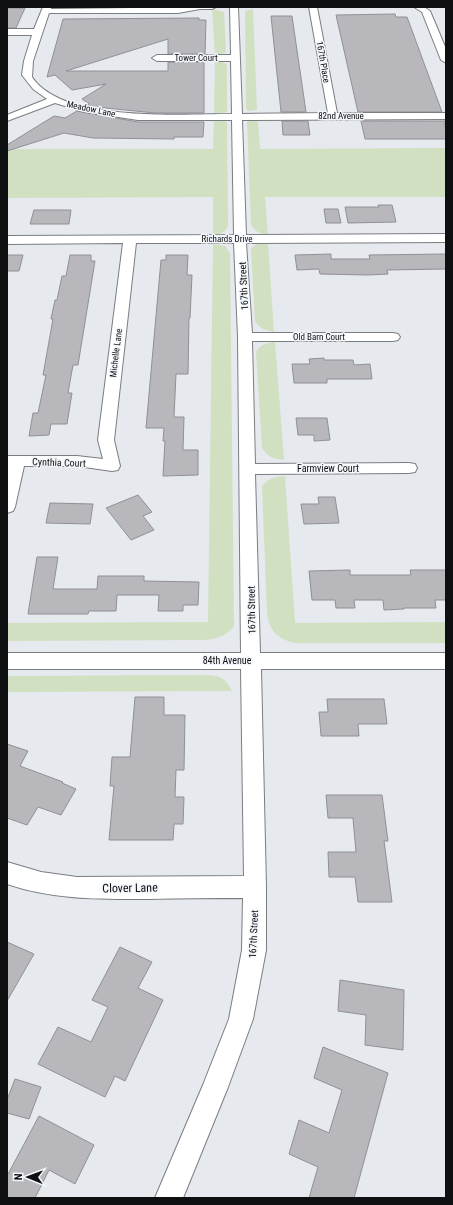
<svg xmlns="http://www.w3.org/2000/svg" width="453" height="1205" font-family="'Roboto Condensed',sans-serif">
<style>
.green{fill:#d0e0c1}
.building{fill:#b8b7bc;stroke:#909095}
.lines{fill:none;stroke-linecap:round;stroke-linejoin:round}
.minor-casing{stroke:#7a7d81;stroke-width:2}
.minor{fill:#fff;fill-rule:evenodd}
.labels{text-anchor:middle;stroke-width:3;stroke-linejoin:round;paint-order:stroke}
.far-street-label{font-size:9px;fill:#0e0f10;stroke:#f3f6fb}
.street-label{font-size:10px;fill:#0e0f10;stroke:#f3f6fb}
.near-street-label{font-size:12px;fill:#0e0f10;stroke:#f3f6fb}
</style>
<rect width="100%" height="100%" fill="#e6e9ee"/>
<path class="green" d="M212 9 224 12 226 51 225 53 215 55Z
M253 9 257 110 248 111 246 109 245 11Z
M215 60 223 62 227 65V112L214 114Z
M214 120H224L227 123 228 226C225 233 220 234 213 235V197L7 198V149H213Z
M250 120H258L260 149 446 148V197H265L268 235C260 233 255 232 251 225L247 122Z
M260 243H268L274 332C265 330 260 329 255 321L251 249 255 245Z
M213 244 225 246 230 254 234 626C227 636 218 638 206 640L7 641V623L208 622Z
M275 342 284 460C273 459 268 457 262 448L256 352C261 344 267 343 275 342Z
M285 476 295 623 446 622V643H294C277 638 269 631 267 612L262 486C269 478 274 477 285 476Z
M206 675C220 676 225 677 232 691L7 692V676Z"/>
<path class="building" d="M7 8H25L16 28H7Z
M395 14 396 17H407L442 112H358L336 15Z
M271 16H292L306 112H281Z
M199 18V20H206L205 54H168V39L66 71H168V62H204V113H155L96 107 86 105 89 104 82 99 106 84 72 90 55 75 47 77 63 19Z
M77 111 138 122H204L203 137H174V139L93 138 64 133 7 151V145L54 116 65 118Z
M282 121H308L310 135H283Z
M361 121H445L446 139H365Z
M378 205H392L396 222 348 223 345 207H379Z
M324 209H338L341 223H326Z
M34 210H71L69 224H30Z
M331 254V259H370L369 255 446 254V269L387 270 388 274 368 275 320 274 319 269 297 270 295 255Z
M7 255H23L19 271H7Z
M70 255H91V261H95L78 365H73L68 393H72L67 424H51L49 435 29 436 33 413H38L46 375H43L53 319H51L55 300H57L62 276H66Z
M166 255H188L187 275H192L190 318H189L188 374H176L174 417H184L183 450H198V475L163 476 165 441H163L164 428H146L161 260H166Z
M324 358V360H353L354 365 370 364 372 379H327V383H294L292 364H310L309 359Z
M296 418H327L330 440 314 441V435H298Z
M138 495 152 512 143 516 154 530 131 540 106 508Z
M318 497H335L339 523 304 524 301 504H319Z
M50 503 93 504 90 524 46 523Z
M37 557H58L53 589H97L98 576H144V581L199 582 198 605H183V611H158L159 595H117L116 611H89L88 614H28Z
M350 570V575H411L410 570H446V600H435L436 608H404V609L384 610 383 600H354L355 608H336L335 600H312L309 571Z
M135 697H164V715H185L184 770H176L175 797H184L183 824H174L173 840H109L114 786H110L112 757H130Z
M327 699H384L387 724H358L359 736H321L319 712H328Z
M7 744 28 751 20 766 63 782 62 783 76 789 61 815 38 807 27 825 7 818Z
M326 795H382L388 841H384L392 902H358L355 877H329L328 852H356L353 818H328Z
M7 942 34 954 7 1001Z
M120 947 152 962 138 988 163 1000 125 1081 115 1076 105 1097 38 1064 58 1027 91 1042 108 1007 92 1000Z
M340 980 404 990 403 1050 365 1045 366 1015 338 1011Z
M323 1047 388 1073 354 1198H309L318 1167 289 1154 299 1120 329 1133 342 1090 314 1078Z
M15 1079 41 1087 29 1119 7 1113V1100Z
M39 1116 94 1145 75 1184 49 1170 35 1198H7V1176Z"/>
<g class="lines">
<defs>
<path id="minor" d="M43 7H51V9L216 7 212 9H200L178 13H49L33 61 32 77C62 123 182 114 232 114L231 61H157L152 58 157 55H231L230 7H238L242 114 328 113 309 7H317L337 113H446V119L242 120 246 235 446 234V242L246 243 252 333H393L398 334 400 337 398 340 393 341H252L255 464 409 463 415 464 417 468 415 472 409 473 255 474 260 653H446V669H261L266 887V950L253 1019 228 1087 183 1198H155L203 1085 229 1019 242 950 243 898C212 898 180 898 149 899 100 899 54 900 7 884V862L41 872 77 877 244 876 241 669H7V653H241L238 337 234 243H136L114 440 120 466 118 470 112 471 77 466H24L15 507 13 511 7 513V456H77L103 459 98 440 123 243 7 244V236L234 235 232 120H138L85 112 55 103 7 121V115L47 99 33 89 22 75 24 61 32 35H7V29H34Z
M414 7H424L430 11 446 49V63L441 60 422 12Z"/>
</defs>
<use href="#minor" class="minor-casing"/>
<use href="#minor" class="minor"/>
</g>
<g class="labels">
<g class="far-street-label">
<text x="196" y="61">Tower Court</text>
<text transform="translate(323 62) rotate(80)" y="3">167th Place</text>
<text transform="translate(91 109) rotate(12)" y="3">Meadow Lane</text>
<text x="341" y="119">82nd Avenue</text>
<text x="227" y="242">Richards Drive</text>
<text x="319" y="340">Old Barn Court</text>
<text transform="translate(116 353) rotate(-83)" y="3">Michelle Lane</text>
</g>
<g class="street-label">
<text transform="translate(243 286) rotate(-93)" y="4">167th Street</text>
<text transform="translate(59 462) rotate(2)" y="4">Cynthia Court</text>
<text x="328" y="472">Farmview Court</text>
<text transform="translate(251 610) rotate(-91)" y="4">167th Street</text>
<text x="227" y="664">84th Avenue</text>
<text transform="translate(253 934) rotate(-87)" y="4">167th Street</text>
</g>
<g class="near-street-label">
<text transform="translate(130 888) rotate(-1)" y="4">Clover Lane</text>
</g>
</g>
<rect width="453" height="1205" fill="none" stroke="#0e0f10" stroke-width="16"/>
<g transform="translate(28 1177) rotate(271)" stroke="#f3f6fb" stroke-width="3" paint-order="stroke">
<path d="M0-3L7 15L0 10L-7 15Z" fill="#0e0f10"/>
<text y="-6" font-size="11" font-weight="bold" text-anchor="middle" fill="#0e0f10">N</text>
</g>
</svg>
